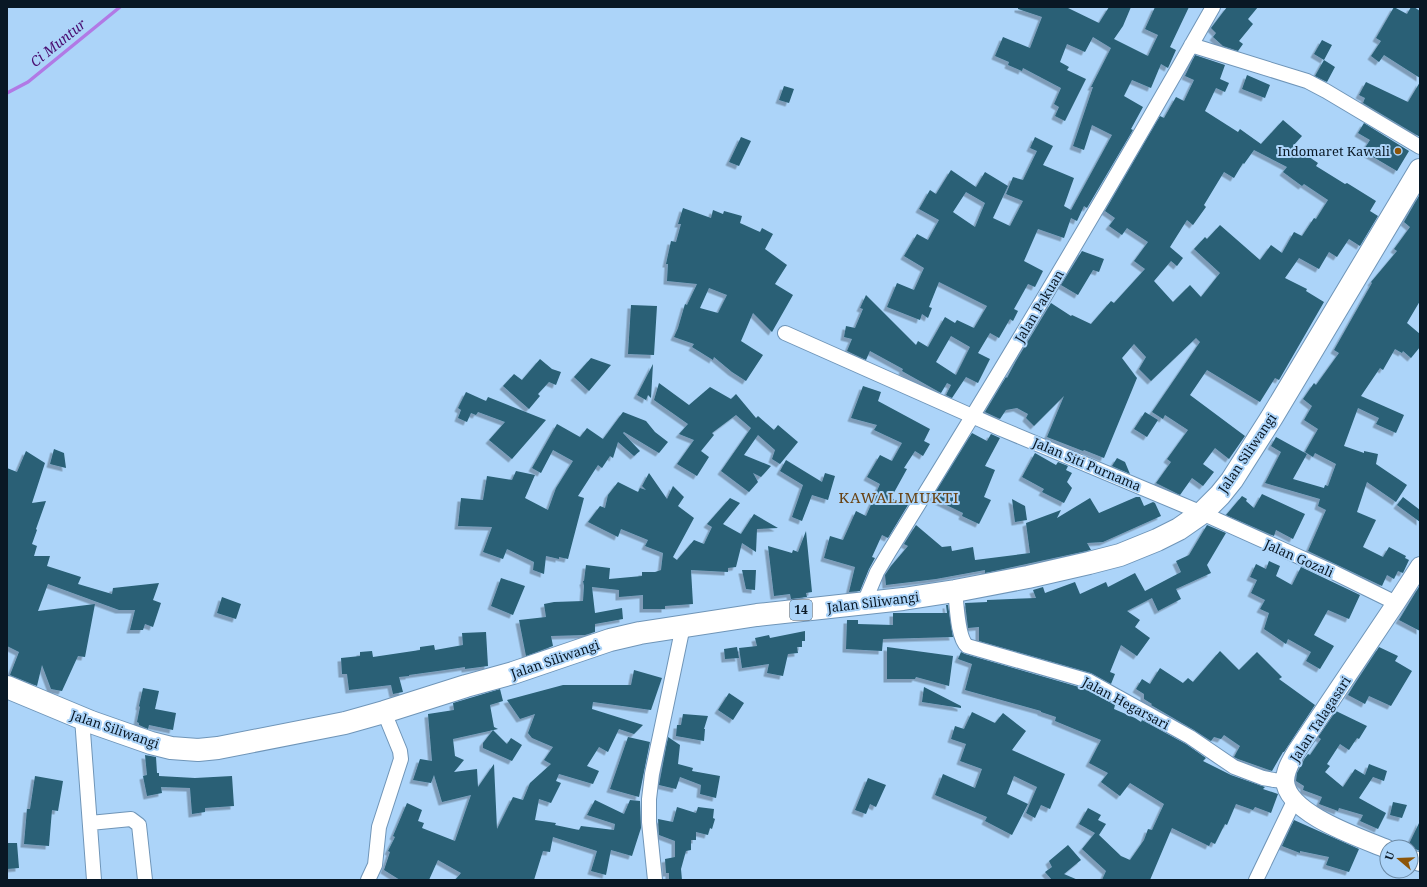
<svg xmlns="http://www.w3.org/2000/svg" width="1427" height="887" font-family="'Noto Serif',serif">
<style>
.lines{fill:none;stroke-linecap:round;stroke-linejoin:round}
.stream{stroke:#b179e5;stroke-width:3.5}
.building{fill:#296076;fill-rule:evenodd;filter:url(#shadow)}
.minor-casing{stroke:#6f95b8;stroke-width:16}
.tertiary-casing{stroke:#6f95b8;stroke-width:20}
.trunk-casing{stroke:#6f95b8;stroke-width:24}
.minor{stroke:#fff;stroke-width:14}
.tertiary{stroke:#fff;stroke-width:18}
.trunk{stroke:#fff;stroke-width:22}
.poi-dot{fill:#8c5509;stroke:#acd4f9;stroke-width:1.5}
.labels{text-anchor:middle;stroke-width:4;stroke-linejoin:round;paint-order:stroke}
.shield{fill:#acd4f9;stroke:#3a5065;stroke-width:1}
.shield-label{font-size:12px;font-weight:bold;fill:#091825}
.poi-label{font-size:13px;fill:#091825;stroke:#acd4f9;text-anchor:end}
.street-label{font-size:13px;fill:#091825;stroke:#acd4f9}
.water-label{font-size:14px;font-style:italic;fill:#4a0f72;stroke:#acd4f9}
.quarter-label{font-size:15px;letter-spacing:1px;fill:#684213;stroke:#acd4f9}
</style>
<defs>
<filter id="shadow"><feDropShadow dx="-3.5" dy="3.5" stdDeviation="0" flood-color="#0004"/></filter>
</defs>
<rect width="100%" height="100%" fill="#acd4f9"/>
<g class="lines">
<path class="stream" d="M7 93 28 82 120 7"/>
</g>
<path class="building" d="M1018 7H1066L1099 23 1109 7H1131L1123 26 1114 39 1148 56 1158 35 1145 29 1155 7H1189L1170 47 1176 50 1168 68 1161 64 1151 88 1132 80 1124 96 1143 107 1131 129 1133 130 1087 208 1084 206 1077 221 1071 218 1064 238 1038 229 1024 261 1043 271 1035 287 1028 284 1014 309 1018 311 1013 321 1010 319 999 338 990 333 978 353 990 359 978 383 966 377 952 398 946 395 951 385 947 383 941 393 902 371 903 369 870 351 866 360 847 351 852 339 844 337 846 326 855 328 863 309 860 308 866 295 916 345 918 341 928 347 945 317 955 323 957 320 974 328 987 306 939 282 929 307 932 308 928 318 922 314 920 320 887 307 897 283 914 290 924 268 904 256 917 234 928 240 939 220 919 209 930 190 936 194 951 170 976 187 985 172 1008 186 993 218 1010 226 1023 201 1006 194 1013 177 1023 180 1037 151 1030 148 1035 137 1053 146 1043 165 1074 178 1064 206 1071 210 1112 135 1092 125 1084 150 1073 146 1093 87H1091L1111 48 1093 37 1085 52 1067 44 1060 62 1069 67 1067 70 1086 79 1065 121 1055 116 1059 107 1054 104 1061 88 1023 68 1022 71 1008 65 1009 62 995 56 1003 37 1030 48 1042 17 1018 9ZM966 192 985 203 975 227 953 212ZM951 336 970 347 956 375 936 362Z
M1227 7H1258L1248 19 1253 24 1239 41 1243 44 1238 51 1223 46 1213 37 1216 33 1211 28Z
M1394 7 1407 14 1411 7H1414L1420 11V78L1384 55 1379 62 1371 56 1381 41 1376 38Z
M1322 40 1332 45 1324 60 1314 54Z
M1195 55 1225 65 1220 79 1229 83 1225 92 1216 88 1205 111 1238 132 1240 129 1261 144 1283 120 1302 136 1293 146 1318 163 1316 166 1345 184 1347 183 1376 201 1370 211 1378 216 1360 246 1349 239 1337 257 1329 252 1319 269 1299 258 1285 278 1307 289 1306 291 1324 302 1279 380 1275 378 1260 402 1207 370 1190 395 1245 436 1229 459 1215 448 1203 464 1214 472 1203 486 1192 478 1180 495 1156 483 1171 462 1167 459 1188 430 1165 415 1163 419 1152 412 1200 342 1196 338 1151 381 1139 369 1146 357 1134 344 1122 358 1137 378 1104 458 1084 450 1083 451 1047 437 1064 396 1034 426 1026 418 1028 414 1017 408 1006 410 1000 419 985 412 1006 377 1007 378 1016 361 1051 303 1071 316 1072 315 1091 324 1111 301 1114 303 1145 269 1134 261 1148 242 1127 228 1122 235 1109 226 1115 218 1105 211 1160 116 1164 118 1176 97 1184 101 1194 80 1185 76ZM1254 150 1287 167 1283 172 1302 186 1304 184 1328 200 1316 219 1314 218 1302 236 1294 232 1282 253 1271 245 1260 260 1220 225 1207 239 1205 237 1194 249 1220 273 1201 297 1190 285 1173 302 1154 281 1171 261 1177 266 1183 258 1170 247 1187 220 1193 225 1206 207 1204 205 1224 172 1234 178 1243 163 1244 164Z
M1324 60 1335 67 1327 82 1315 76Z
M1247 75 1270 85 1265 98 1242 89Z
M1366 82 1408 102 1420 82V137L1363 103 1365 98 1359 95Z
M784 86 794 89 789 103 779 100Z
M1364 123 1409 151 1397 171 1363 151 1370 140 1358 133Z
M741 137 751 141 739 166 729 162Z
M1420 194V301L1407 323 1420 334V347L1411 358 1403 351 1402 353 1395 349 1383 370 1380 368 1361 396 1404 415 1396 433 1376 424 1379 418 1358 408 1344 446 1364 453V451L1378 454 1376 464 1407 485 1396 502 1367 482 1357 512 1376 520 1363 547 1383 557 1389 547 1406 556 1405 558 1409 560 1403 573 1398 571 1394 579 1387 575 1382 586 1308 551 1326 510 1318 506 1320 499 1265 483 1281 452 1271 446 1276 437 1307 454 1293 479 1324 488 1325 485 1328 486 1336 464 1315 453 1313 457 1305 452 1318 429 1304 420 1312 406 1303 399 1314 383 1316 385 1339 353 1334 350 1372 283 1371 282 1397 251 1394 249 1410 227 1404 222Z
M683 208 711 218 713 210 723 214 724 211 742 216 740 223 760 232 762 228 773 234 765 249 787 265 775 284 793 295 772 332 753 313 741 341 763 355 746 381 732 372 714 357 713 360 692 347 694 344 674 337 678 328 685 304 687 305 697 284 667 281 668 264H666L671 241 676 242 681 224H678ZM709 288 727 295 718 313 700 308Z
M1082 251 1104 259 1099 272 1093 270 1078 295 1061 285Z
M631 305 657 306 654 355 628 354Z
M591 358 611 365 589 391 574 377Z
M540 359 552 369 561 372 556 385 549 382 538 394 540 396 529 409 503 386 514 374 522 380Z
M653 364 651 398 648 395 646 400 637 395Z
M659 383 689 405 710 387 731 399 736 394 756 418 758 416 774 430 778 425 798 442 780 464 772 459 775 450 758 435 744 455 771 466 761 477 753 473 758 482 749 492 721 471 751 428 736 415 712 433 714 435 701 451 709 457 697 476 677 464 694 440 679 434 688 424 654 400Z
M863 386 881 392 878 401 930 429 924 441 930 444 923 456 915 451 904 468 907 469 891 498 908 505 888 538 882 535 872 557 875 558 869 569 860 591 849 592 855 567 824 558 830 536 843 540 856 511 866 516 880 484 867 477 880 455 892 461 902 443 874 430 877 425 851 418Z
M466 392 486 401 488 397 546 420 512 459 489 440 505 422 478 412 476 415 471 413 467 422 458 418 461 410 458 408Z
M623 412 646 421 655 432 668 442 659 453 624 432 623 433 640 451 634 456 618 442 613 458 610 456 602 468 598 465 578 496 584 498 568 559 559 557V559L546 556 544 574 533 570 534 562 507 549 503 559 483 552 492 527 458 526 461 498 483 500 487 476 512 480 516 471 535 475 525 498 548 510 556 488 573 461 553 450 541 473 532 468 557 424 580 437 587 428 603 439Z
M1145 412 1158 420 1147 437 1134 429Z
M972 433 987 441 991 434 1000 438 985 466 995 470 984 497 991 500 979 524 962 516 963 513 932 498Z
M54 449 64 453 66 468 50 464Z
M26 451 45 463 32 503 46 501 36 529 37 530 32 544 37 546 34 556H50L47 566 81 577 78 584 112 594 113 588 159 583 153 600 161 603 153 627 145 624 143 630H130L135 610H119L48 584 38 611 95 604 85 657 78 656 62 691 51 689 42 665 37 686 10 675 19 652 7 646V468L17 472Z
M1035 453 1056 465 1058 462 1068 466 1066 470 1072 473 1067 482 1072 488 1064 503 1042 492 1044 489 1022 477Z
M1117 458 1125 462 1130 474 1112 466Z
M786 460 822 482 825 473 835 476 828 500 812 495 802 521 792 517 803 485 780 471Z
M649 473 667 499 673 486 684 497 678 506 694 518 673 557 677 560 694 540 704 544 712 527 707 524 730 498 740 503 723 524 741 534 754 514 778 528 757 529 756 552 742 543 736 567 728 568V572L691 570 693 604 665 606V609H643V595L619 597V590L592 587 595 613 622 608 623 619 595 624V632L585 635 551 636 553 646 526 656 519 620 546 617 544 604 554 602 583 601 584 586 583 581H584L586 565 610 568 609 579 642 576V572H655L661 570 663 553 645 546 648 540 621 529 618 537 588 522 600 506 605 508 608 495 618 482 638 492 640 488 646 490 642 486Z
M1262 494 1305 514 1293 539 1276 530 1274 536 1226 515 1242 496 1247 499 1246 501 1254 508Z
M1136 497H1140L1144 506 1153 502 1155 503 1161 516 1103 542 1087 543 1091 550 985 573V570L936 579 886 585 885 575 891 566 908 546 904 544 916 525 942 547 951 546 952 551 973 547 975 560 1030 553 1026 523 1061 510 1057 518 1090 498 1099 513Z
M1403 497 1420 510V522L1397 505Z
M1012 499 1025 506 1027 520 1015 522Z
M1207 525 1226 533 1207 565 1211 573 1176 589 1181 599 1158 611 1152 598 1127 611 1140 620 1135 627 1150 638 1137 656 1121 645 1110 672 1115 674 1111 684 1091 673 979 641V627L968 628 965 603 987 602V600L1036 598 1033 590 1043 587 1045 593 1075 582 1080 594 1106 582 1108 587 1135 573 1145 591 1181 572 1176 561 1189 555Z
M806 531 812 592 806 593 807 597 791 599 790 594 774 596 768 546 792 553 793 550 798 552Z
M1269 561 1280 566 1276 576 1292 585 1301 567 1360 595 1349 619 1328 610 1314 635 1334 646 1320 669 1306 661 1311 652 1288 639 1286 644 1264 629 1269 613 1260 609 1265 600 1251 593 1257 580 1250 577 1256 564 1266 569Z
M742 570H756L755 590 746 589Z
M501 578 525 586 513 615 491 606Z
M1420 585V631L1399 620Z
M222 597 241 604 236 619 217 613Z
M946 605H948L953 637 883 639 882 651 846 649 847 620H858V624L893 625V613H947Z
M805 631V641H802V647H797L798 653 788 654 783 676 767 673 769 664 742 668 739 648 757 646 755 638 769 635 770 638Z
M486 632 488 666 465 669V667L445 670 409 675V676L399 677 403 692 393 694 391 685 349 690 347 674H342L341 658 360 656V652L372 651 373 657 420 650V647L434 645 435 650 463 645 462 633Z
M737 647 739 658 725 659 724 649Z
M887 647 953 656 949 686 916 677 915 679H887Z
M1379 647 1398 656 1395 661 1412 671 1391 706 1369 696 1365 704 1348 695 1354 685Z
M1220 651 1239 670 1257 652 1282 677 1279 679 1315 705 1284 752H1283L1272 771 1238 759 1234 757 1240 746 1224 735 1221 739 1214 737 1211 741 1194 730 1151 705 1152 704 1144 699V694L1136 689 1142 679 1150 684 1160 668 1183 683 1188 678 1193 682Z
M961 652 965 654 1086 689 1115 705 1114 709 1135 718 1141 722 1142 720 1186 744 1206 758 1203 761 1231 775 1265 787 1263 789 1278 794 1271 813 1255 807 1253 810 1236 804 1227 825 1225 824 1215 844 1211 842 1209 846 1172 828 1150 880H1102L1106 871 1082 849 1095 833 1079 824 1088 808 1101 815 1098 820 1106 824 1099 835 1098 834 1121 856 1130 860 1144 840 1148 829 1152 830 1164 804 1130 783 1120 796 1101 782 1108 773 1089 763 1101 740 1055 721 1056 717 1041 712V711L965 690 972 664 958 659Z
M634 670 662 678 651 710 593 702 592 709 643 725 634 734 619 729 608 752 599 747 587 766 599 771 593 784 559 774 556 781 561 783 551 803 539 799 535 820 556 823 555 825 579 830 581 826 614 830 615 824 587 815 595 800 624 814 630 800 640 801 641 828 632 856 611 850 606 875 591 871 597 851 553 837 550 852 543 851 534 880H455L461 873 438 860 429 880H400L384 870 390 852 388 851 395 837 393 836 407 803 422 810 418 821 424 823 422 828 455 841 471 795 442 802 434 775 431 783 413 780 420 759 432 761 428 714 454 710 453 703 500 689 503 701 490 705 494 727 498 729 453 739 455 756 464 760 454 772 477 769 478 787 494 764 497 829 513 797 523 800 530 783 551 764 544 760 553 747 532 738 528 733 535 714 520 719 507 700 563 685H631Z
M924 687 961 706V708L922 702Z
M143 688 159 691 155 709 176 713 173 730 149 725 148 729 139 725V723L137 722 140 707 139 706Z
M729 693 744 703 733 720 718 710Z
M1336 711 1367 726 1359 739 1357 738 1349 750 1340 744 1327 764 1330 766 1325 772 1343 787 1355 769 1365 775 1369 764 1387 771 1384 781 1373 777 1359 798 1386 813 1378 829 1360 821 1363 815 1339 808 1338 811 1319 804 1322 797 1303 790 1304 786 1296 781 1297 773 1305 758 1308 754 1310 755 1321 739 1318 737Z
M972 712 995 723 1003 713 1026 731 1012 750 1065 774 1050 809 1041 805 1035 818 1026 813 1037 787 1014 776 1007 794 1028 804 1012 835 985 821 987 817 935 795 943 774 975 788 982 769 960 761 966 744 951 739 955 726 964 729Z
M683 714 708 716 704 729H705L704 741 676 736 677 725H681Z
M493 730 507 744 511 738 522 745 512 761 483 748V743Z
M628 737 650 742 639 797 610 789Z
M668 737 680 745 678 764 693 768 692 771 720 776 716 798 700 794 701 785 680 777 676 789 659 785Z
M145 755 156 757 157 773H159V776L195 778 232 776 234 806 205 808V812L192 814 190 788 161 787 162 793 147 796 143 776 147 775Z
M35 776 63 781 58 811 52 810 49 846 24 844 27 809H30Z
M868 778 886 785 876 807 870 804 866 814 855 810Z
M1393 802 1407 805 1402 818 1390 815Z
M677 807 696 813 698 807 714 809 713 818 715 819 712 829 710 828 708 835 696 832V840H691V850L686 851 681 869 682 880H669V873H666L665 859 675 857V841L659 835 658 819 673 822Z
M1294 820 1359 849 1349 872 1326 865 1329 857 1300 851V853L1282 846Z
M1420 821V851L1408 846Z
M7 843H17L19 868 7 869Z
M1068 845 1081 860 1064 874 1078 880H1052L1045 872 1052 867 1049 861Z"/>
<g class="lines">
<defs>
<path id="minor" d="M1191 45 1307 81 1326 91 1420 147
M785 333 999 428 1202 513 1335 573 1396 603
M955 591C957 604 957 637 967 646L1089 681 1190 737 1234 767 1263 778 1274 780 1285 781
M864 603 877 572 889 552C1000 373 1109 191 1213 7
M82 718 94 880
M90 823 131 819 139 825 145 880
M368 880 375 865 379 827 401 759 400 751 384 712
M655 880 649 822V799L652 774 683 626
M1256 880 1295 799"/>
<path id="tertiary" d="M1387 849C1361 838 1287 814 1285 781 1285 770 1291 761 1296 752L1396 603 1420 566
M1411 859 1420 862"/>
<path id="trunk" d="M7 687 91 722 151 743 171 748 198 750 218 748 345 723 384 712 466 686 513 673 610 640 640 633 757 615 903 599 955 591 1028 577 1089 563 1120 555 1157 540 1179 529 1202 513 1220 495 1232 480 1272 417 1420 170"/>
</defs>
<use href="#minor" class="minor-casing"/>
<use href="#tertiary" class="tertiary-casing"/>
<use href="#trunk" class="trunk-casing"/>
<use href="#minor" class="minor"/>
<use href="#tertiary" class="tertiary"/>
<use href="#trunk" class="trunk"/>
</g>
<circle class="poi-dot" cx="1398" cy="151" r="4"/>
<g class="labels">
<rect class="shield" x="790" y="600" width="22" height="20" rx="3"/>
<g class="shield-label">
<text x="801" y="614">14</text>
</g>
<g class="poi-label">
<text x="1390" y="156">Indomaret Kawali</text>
</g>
<g class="street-label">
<text transform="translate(1039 306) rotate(-59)" y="5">Jalan Pakuan</text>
<text transform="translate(1247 453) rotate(-56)" y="5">Jalan Siliwangi</text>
<text transform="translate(1087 464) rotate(23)" y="5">Jalan Siti Purnama</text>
<text transform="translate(1299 558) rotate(24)" y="5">Jalan Gozali</text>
<text transform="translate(873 602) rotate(-7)" y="5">Jalan Siliwangi</text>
<text transform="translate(555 659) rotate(-19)" y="5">Jalan Siliwangi</text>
<text transform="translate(1126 703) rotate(28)" y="5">Jalan Hegarsari</text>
<text transform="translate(1320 719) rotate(-57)" y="5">Jalan Talagasari</text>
<text transform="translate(115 729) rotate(19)" y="5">Jalan Siliwangi</text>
</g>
<g class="water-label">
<text transform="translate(58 43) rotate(-39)" y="5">Ci Muntur</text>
</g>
<g class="quarter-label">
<text x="899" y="503">KAWALIMUKTI</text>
</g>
</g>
<rect width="1427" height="887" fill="none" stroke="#091825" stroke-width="16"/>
<g transform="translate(1399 859) rotate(289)"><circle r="19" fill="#acd4f9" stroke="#6b89a4"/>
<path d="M0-3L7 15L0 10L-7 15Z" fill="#8c5509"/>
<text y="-6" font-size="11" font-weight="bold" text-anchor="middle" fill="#091825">U</text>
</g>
</svg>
